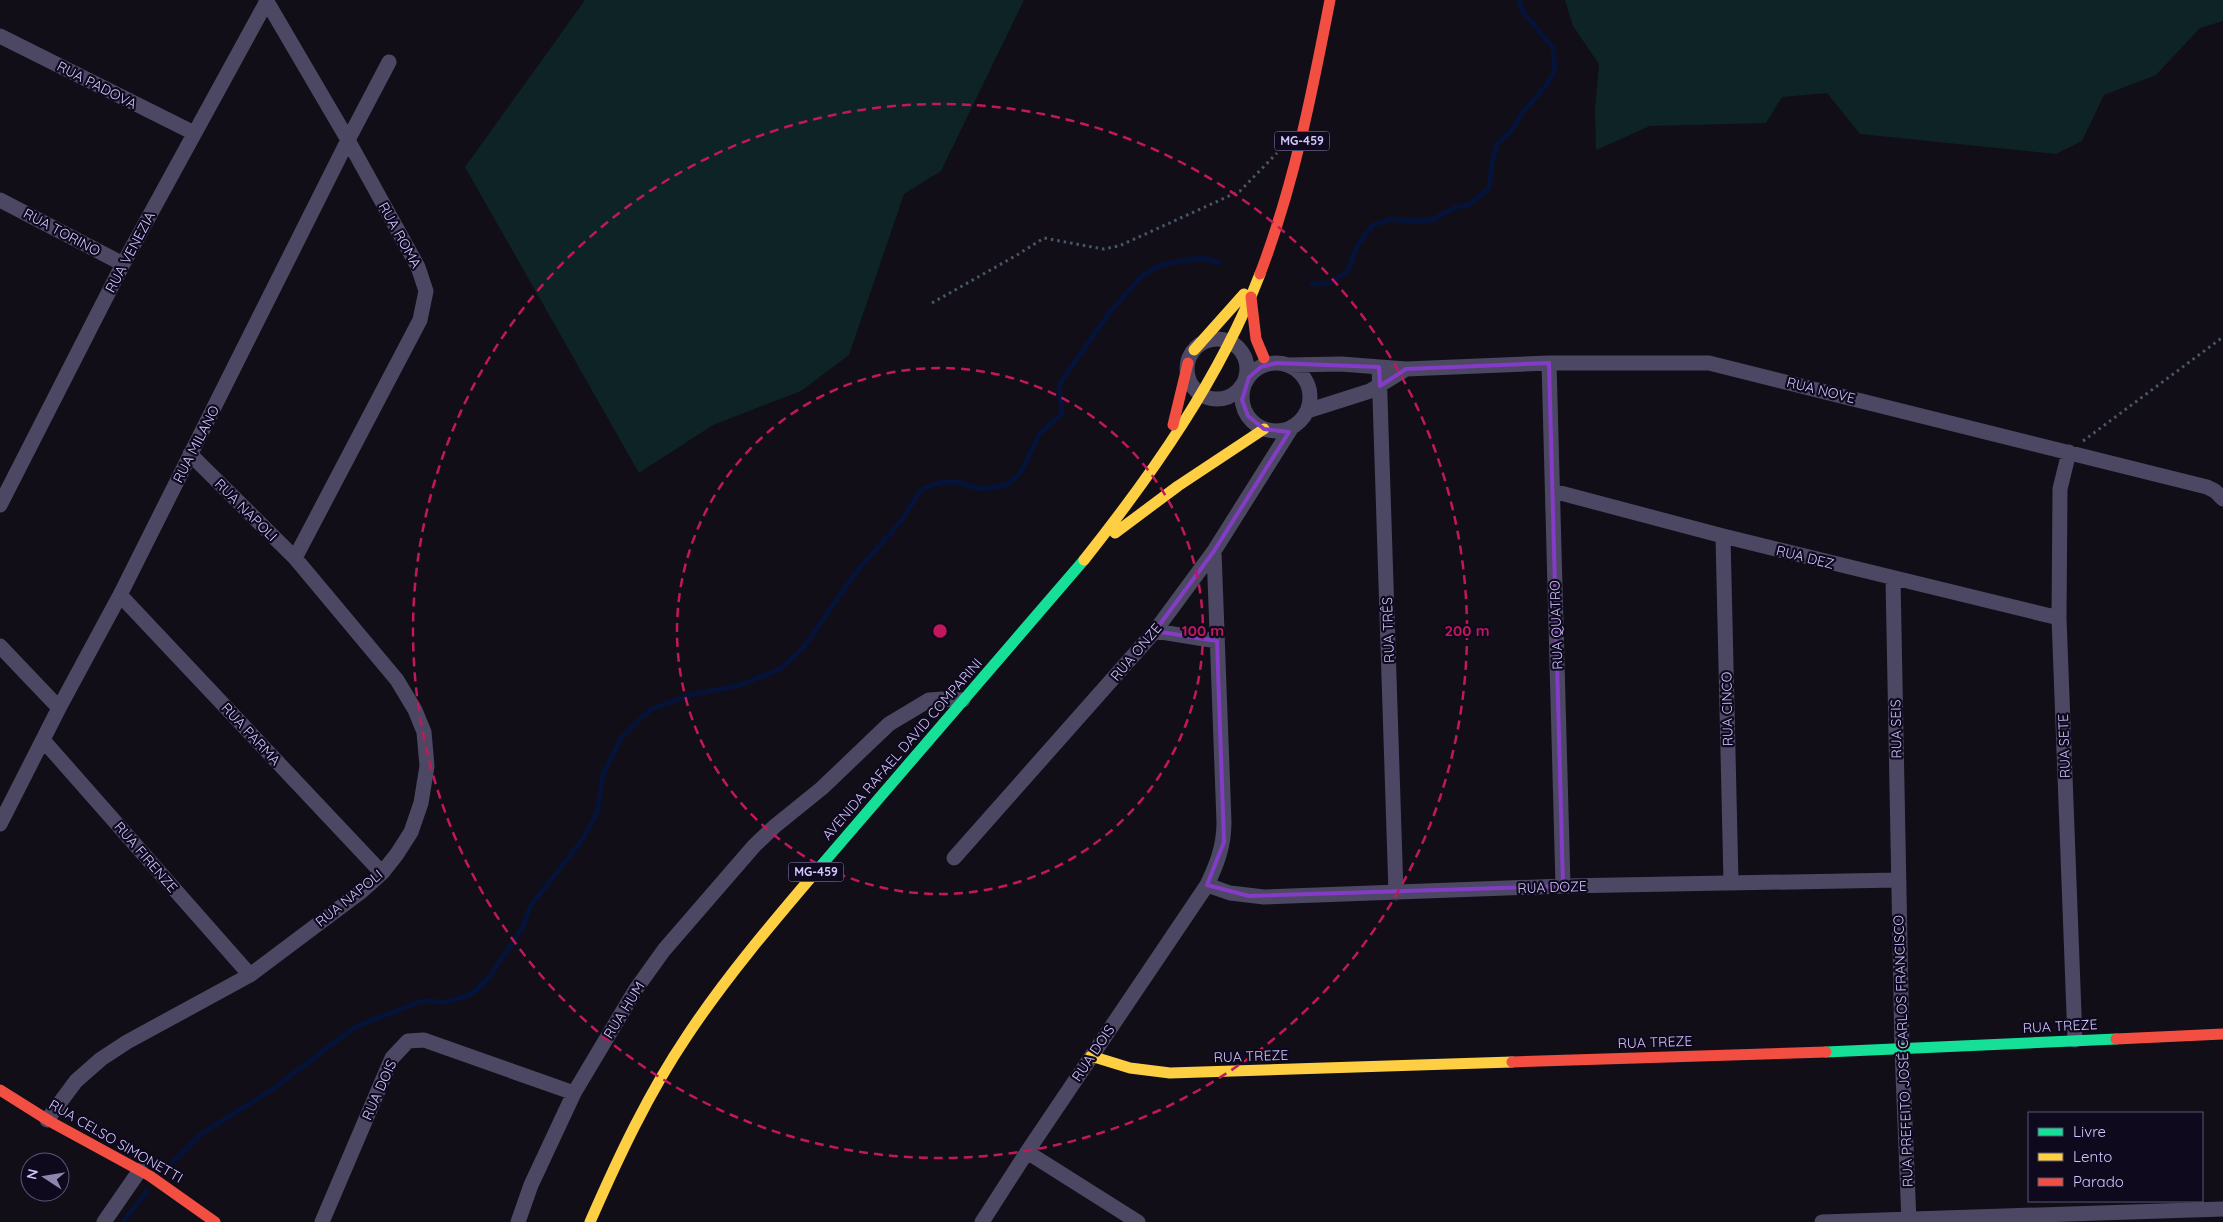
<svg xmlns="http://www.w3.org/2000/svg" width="2223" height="1222" font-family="Quicksand,sans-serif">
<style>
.green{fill:#0d2326}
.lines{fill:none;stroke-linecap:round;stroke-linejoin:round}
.stream{stroke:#051339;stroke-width:5}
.path{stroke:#485768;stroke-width:3;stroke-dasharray:2.5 4;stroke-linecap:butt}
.street{stroke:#4c4863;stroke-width:15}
.fast{stroke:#16e098;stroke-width:11}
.slow{stroke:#ffcf43;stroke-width:11}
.jam{stroke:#f24e42;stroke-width:11}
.marked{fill:none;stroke:#843bc5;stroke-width:4;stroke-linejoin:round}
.ring{fill:none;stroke:#c2185b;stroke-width:2.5;stroke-dasharray:9 6}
.labels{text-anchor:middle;stroke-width:4.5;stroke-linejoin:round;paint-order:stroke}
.shield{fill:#0f091d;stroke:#988dbb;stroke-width:1}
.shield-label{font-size:12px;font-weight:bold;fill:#d2c6ff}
.street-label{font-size:14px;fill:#d2c6ff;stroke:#0f091d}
.centre{fill:#c2185b;stroke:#0f091d;stroke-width:2.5}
.ring-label{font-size:15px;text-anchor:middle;font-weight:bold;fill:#c2185b;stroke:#0f091d;stroke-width:4.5;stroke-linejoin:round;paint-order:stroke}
</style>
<rect width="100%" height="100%" fill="#110e18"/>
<path class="green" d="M585 0H1024L941 171 904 194 849 355 801 391 713 425 639 473 465 167Z
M1565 0H2223V21L2200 28 2156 75 2104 95 2082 141 2056 154 1860 134 1827 93 1782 97 1766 123 1650 126 1596 150 1595 109 1599 64 1573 26Z"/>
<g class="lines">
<path class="stream" d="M1312 284 1330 283 1348 271 1357 246 1373 225 1391 219 1409 221 1432 220 1456 207 1469 205 1489 188 1492 163 1497 144 1512 130 1522 113 1545 87 1555 71 1553 48 1523 12 1519 0
M167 1168 201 1134 273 1089 355 1027 422 1001 446 1002 472 994 490 976 523 927 530 907 582 840 597 813 603 775 621 738 641 718 652 709 690 695 741 685 780 669 803 648 857 571 902 520 921 490 941 482H956L981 489 1007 485 1021 472 1040 433 1062 414 1059 385 1109 313 1142 276 1159 266 1176 262 1203 258 1220 263
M123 1222 147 1191"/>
<path class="path" d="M932 303 1017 255 1044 238 1103 249 1119 246 1240 191 1277 153
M2083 441 2223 337"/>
<path class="street" d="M266 0 348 140 418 267 426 291 420 320 295 558
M0 36 194 133
M0 200 123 264
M1187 369a30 30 0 1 1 60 0a30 30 0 1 1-60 0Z
M1549 363 1563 886
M1242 397a34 34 0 1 1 68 0a34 34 0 1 1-68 0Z
M1288 365 1341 364 1406 369 1549 363H1709L2207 487 2215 491 2223 499
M1379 367 1396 893
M1307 411 1370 391 1406 369
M2069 452 2060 489 2059 618 2075 1040
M1553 491 1723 536 2059 618
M0 505 123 264 267 1
M1723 536 1731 882
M1893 578 1902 1049 1909 1222
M120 595 382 873
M1155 631 1217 641
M0 646 59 708
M43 740 250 975
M0 824 59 708 120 595 348 140 389 62
M954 858 1155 631 1214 551 1292 427
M1207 885 1230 893 1264 897 1563 886 1898 880
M47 1120 76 1081 101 1059 127 1042 250 975 362 891 382 873 397 854 411 832 421 803 427 766 424 732 415 710 397 680 295 558 190 454
M1027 1152 1138 1222
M104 1222 140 1170
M322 1222 392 1058 408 1041 424 1040 574 1093
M518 1222 531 1185 574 1093 636 989 664 950 754 846 775 826 822 788 889 724 929 700 943 699 963 700
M982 1222 1027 1152 1207 885C1217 864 1224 846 1224 822L1214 551
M1822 1222 2223 1209"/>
<path class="fast" d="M819 868 1084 560
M1826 1052 2116 1039"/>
<path class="slow" d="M1194 350 1244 294
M1115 533 1178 486 1264 429
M1084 560C1153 473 1220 378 1260 274
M1091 1056 1130 1068 1170 1073 1512 1062
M590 1222C618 1158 648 1094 687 1036 726 977 773 922 819 868"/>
<path class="jam" d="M1260 274C1294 185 1312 93 1330 0
M1251 297 1256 339 1264 358
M1173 425 1188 363
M2116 1039 2223 1034
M1512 1062 1826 1052
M0 1090 51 1122 150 1176 215 1222"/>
</g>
<path class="marked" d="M1276 363 1379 367 1380 386 1406 369 1549 363 1563 886 1249 896 1207 885 1224 842 1217 641 1155 631 1214 551 1289 432 1264 429 1248 416 1242 400 1249 377 1261 367Z"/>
<g class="ring">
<circle cx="940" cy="631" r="263"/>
<circle cx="940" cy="631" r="527"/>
</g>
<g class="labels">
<g class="shield">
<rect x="1274.5" y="131.5" width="55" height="19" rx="4"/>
<rect x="788.5" y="862.5" width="55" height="19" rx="4"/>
</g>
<g class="shield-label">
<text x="1302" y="145">MG-459</text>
<text x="816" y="876">MG-459</text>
</g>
<g class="street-label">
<text transform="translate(97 85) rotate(27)" y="5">RUA PADOVA</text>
<text transform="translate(62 232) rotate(28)" y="5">RUA TORINO</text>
<text transform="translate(400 235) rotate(61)" y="5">RUA ROMA</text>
<text transform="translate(130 252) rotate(-62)" y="5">RUA VENEZIA</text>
<text transform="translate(1821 390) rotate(14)" y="5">RUA NOVE</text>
<text transform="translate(196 444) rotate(-63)" y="5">RUA MILANO</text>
<text transform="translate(246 510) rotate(45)" y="5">RUA NAPOLI</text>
<text transform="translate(1805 557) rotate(14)" y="5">RUA DEZ</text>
<text transform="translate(1556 625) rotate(-92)" y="5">RUA QUATRO</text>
<text transform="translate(1388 630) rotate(-92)" y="5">RUA TRÊS</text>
<text transform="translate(1136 652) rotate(-50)" y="5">RUA ONZE</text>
<text transform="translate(1727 709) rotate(-91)" y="5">RUA CINCO</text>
<text transform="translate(1896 729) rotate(-91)" y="5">RUA SEIS</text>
<text transform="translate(251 734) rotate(47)" y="5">RUA PARMA</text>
<text transform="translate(2064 746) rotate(-92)" y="5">RUA SETE</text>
<text transform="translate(902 749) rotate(-49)" y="5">AVENIDA RAFAEL DAVID COMPARINI</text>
<text transform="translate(146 857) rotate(49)" y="5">RUA FIRENZE</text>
<text transform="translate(1552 887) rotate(-2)" y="5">RUA DOZE</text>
<text transform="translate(349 898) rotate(-39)" y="5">RUA NAPOLI</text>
<text transform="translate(624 1010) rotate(-58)" y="5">RUA HUM</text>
<text transform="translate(2060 1026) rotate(-3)" y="5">RUA TREZE</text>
<text transform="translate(1655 1042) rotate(-2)" y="5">RUA TREZE</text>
<text transform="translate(1903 1051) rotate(-92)" y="5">RUA PREFEITO JOSÉ CARLOS FRANCISCO</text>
<text transform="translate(1093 1053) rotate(-56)" y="5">RUA DOIS</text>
<text transform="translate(1251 1056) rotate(-2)" y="5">RUA TREZE</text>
<text transform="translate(379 1090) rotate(-66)" y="5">RUA DOIS</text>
<text transform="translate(116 1141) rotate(30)" y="5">RUA CELSO SIMONETTI</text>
</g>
</g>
<circle cx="940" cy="631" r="8" class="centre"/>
<g class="ring-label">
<text x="1203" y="636">100 m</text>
<text x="1467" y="636">200 m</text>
</g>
<rect x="2028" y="1112" width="175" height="90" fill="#0f091d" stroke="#5d5577"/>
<rect x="2038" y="1128" width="25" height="8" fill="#16e098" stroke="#5d5577"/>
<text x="2073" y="1137" font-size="15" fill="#d2c6ff">Livre</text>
<rect x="2038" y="1153" width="25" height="8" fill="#ffcf43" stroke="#5d5577"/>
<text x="2073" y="1162" font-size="15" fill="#d2c6ff">Lento</text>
<rect x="2038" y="1178" width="25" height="8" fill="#f24e42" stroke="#5d5577"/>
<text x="2073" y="1187" font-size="15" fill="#d2c6ff">Parado</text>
<g transform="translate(45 1177) rotate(282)"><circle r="24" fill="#0f091d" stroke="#5d5577"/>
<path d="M0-4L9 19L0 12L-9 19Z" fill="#8e86ae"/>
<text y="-8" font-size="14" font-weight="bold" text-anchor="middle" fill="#d2c6ff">N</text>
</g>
</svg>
